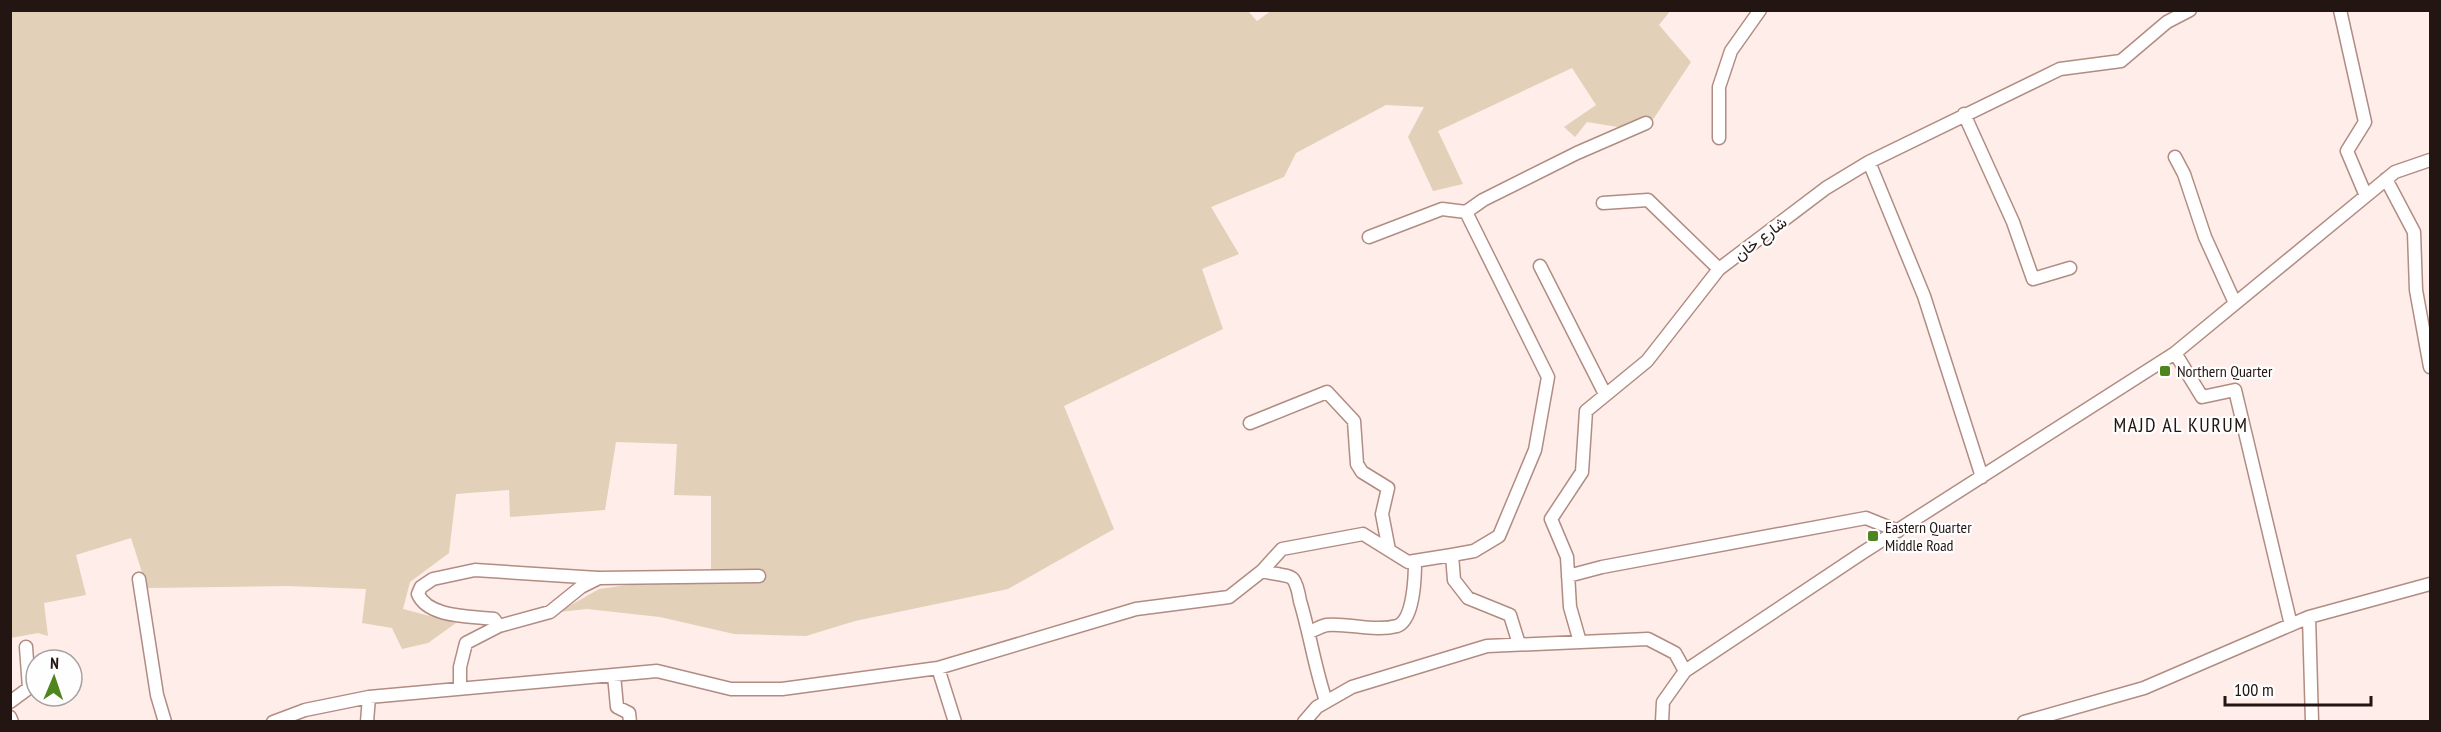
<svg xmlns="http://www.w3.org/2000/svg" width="2441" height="732" font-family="'PT Sans Narrow',Vazirmatn,sans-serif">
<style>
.green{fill:#e2d0b9}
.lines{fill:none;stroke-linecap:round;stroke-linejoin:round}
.minor-casing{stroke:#b18c83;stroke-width:15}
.minor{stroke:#fff;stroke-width:12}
.poi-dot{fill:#4e851e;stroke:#fefefe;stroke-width:2}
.labels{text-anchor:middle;stroke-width:4.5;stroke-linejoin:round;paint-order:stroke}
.street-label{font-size:16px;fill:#231512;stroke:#fefefe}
.poi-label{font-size:16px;fill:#231512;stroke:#fefefe;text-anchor:start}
.quarter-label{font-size:20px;letter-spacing:1.5px;fill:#231512;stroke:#fefefe}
</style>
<rect width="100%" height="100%" fill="#feede9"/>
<path class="green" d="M1247 10 1257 21 1272 10H1671L1659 25 1691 62 1650 124 1624 128 1587 122 1575 137 1564 127 1596 105 1572 68 1438 131 1463 184 1433 191 1408 137 1424 107 1386 105 1296 153 1284 177 1211 207 1239 254 1202 269 1223 329 1064 406 1114 529 1008 589 855 621 806 636 734 634 660 617 587 609 559 612 599 589 671 579 711 582V496L674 495 677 444 616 442 605 510 510 517 509 490 456 494 449 553 410 582 403 609 456 623 428 643 402 649 392 628 362 623 366 589 288 586 147 588 131 538 76 555 86 595 44 603 48 636 38 633 11 638V11Z"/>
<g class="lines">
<defs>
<path id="minor" d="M2340 10 2365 122 2347 151 2366 196
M1964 114 2013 222 2033 279 2070 268
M1719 138V87L1731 51 1760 10
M2175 157 2184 174 2205 237 2235 303
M1869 162 1924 296 1982 477
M2386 179 2414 232 2416 290 2430 367
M1603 203 1648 200 1719 269
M1466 212 1483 200 1577 153 1646 123
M1369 237 1442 209 1466 212 1548 377 1535 450 1499 536 1474 551 1452 555
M1540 266 1605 394
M2175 353 2202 397 2235 390 2291 625
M1250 423 1327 392 1354 421 1357 464 1362 472 1388 488 1382 514 1389 550
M1262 571C1271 574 1288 574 1293 579 1297 584 1299 595 1300 601 1310 634 1315 669 1326 701
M1568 576 1602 567 1866 518 1898 531
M139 579 157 695 165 722
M2309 617 2312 722
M499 626 494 619C472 616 428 618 418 594L421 587 433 579 475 570 598 578
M1309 632C1315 630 1321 626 1327 625 1349 623 1375 632 1397 626 1414 620 1415 575 1415 561
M1580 642 1570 607 1567 557 1551 519 1582 472 1586 411 1647 361 1719 269 1826 188 1869 162 2060 69 2121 61 2167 22 2190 10
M938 668 955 722
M614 675 617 707 629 713 630 722
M460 688V667L466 643 499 626 550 612 581 587 599 578 759 576
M10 702 29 688 26 647
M10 717 12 722
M273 722 305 710 369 697 657 671 731 689H782L938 668 1136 609 1229 597 1262 571 1282 549 1363 534 1408 562 1452 555 1454 580 1468 598 1510 615 1519 644
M367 722 369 697
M1304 722 1317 707 1352 687 1487 646 1648 639 1675 653 1685 671
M1662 722 1663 702 1685 671 1862 553 2175 353 2395 172 2430 160
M2024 722 2144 688 2309 617 2430 584"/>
</defs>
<use href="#minor" class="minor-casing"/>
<use href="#minor" class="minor"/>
</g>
<g class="poi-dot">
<rect x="2159" y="365" width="12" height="12" rx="3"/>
<rect x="1867" y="530" width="12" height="12" rx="3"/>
</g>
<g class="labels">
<g class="street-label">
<text transform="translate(1760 238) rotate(-37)" y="6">شارع خان</text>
</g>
<g class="poi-label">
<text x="2177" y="377">Northern Quarter</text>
<text x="1885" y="533">Eastern Quarter<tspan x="1885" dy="18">Middle Road</tspan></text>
</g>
<g class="quarter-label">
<text x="2181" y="432">MAJD AL KURUM</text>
</g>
</g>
<rect width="2441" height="732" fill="none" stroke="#231512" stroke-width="24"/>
<g transform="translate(54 678) rotate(2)"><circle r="28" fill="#fefefe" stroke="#a6a1a0" stroke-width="1.5"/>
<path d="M0-4.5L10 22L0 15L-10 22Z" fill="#4e851e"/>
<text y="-9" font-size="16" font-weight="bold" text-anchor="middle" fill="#231512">N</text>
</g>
<path d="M2225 696v9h146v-9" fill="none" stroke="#231512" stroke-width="3"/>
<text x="2234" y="696" font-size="18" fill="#231512" stroke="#fefefe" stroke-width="4.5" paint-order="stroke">100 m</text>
</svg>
